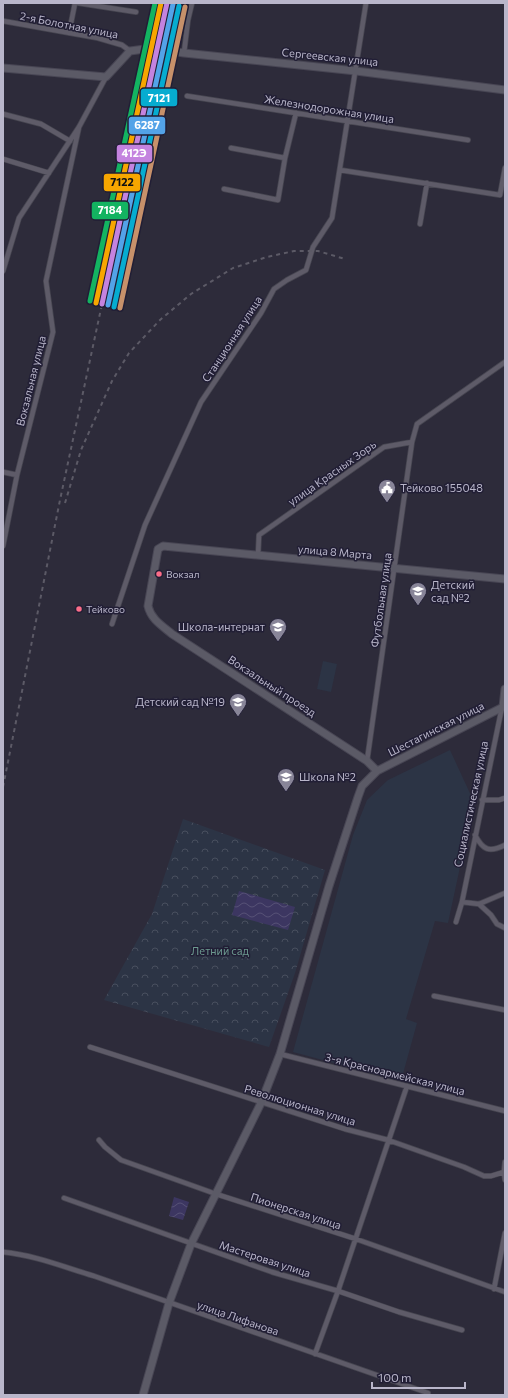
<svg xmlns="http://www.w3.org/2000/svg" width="508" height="1398" font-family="Commissioner,sans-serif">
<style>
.forest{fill:url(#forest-crowns)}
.pitch{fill:#2c3445}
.water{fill:url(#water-waves)}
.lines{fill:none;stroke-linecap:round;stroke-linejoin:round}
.street-casing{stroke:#474651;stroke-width:6}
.secondary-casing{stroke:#484654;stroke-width:9}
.street{stroke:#5e5b68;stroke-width:4.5}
.secondary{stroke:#5b5a66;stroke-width:7}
.rail{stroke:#5c5a66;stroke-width:2;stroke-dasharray:4 4;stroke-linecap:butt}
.rail-1-casing{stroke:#211e35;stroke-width:8}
.rail-2-casing{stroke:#211e35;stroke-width:8}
.rail-3-casing{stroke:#211e35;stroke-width:8}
.rail-4-casing{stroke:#211e35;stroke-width:8}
.rail-5-casing{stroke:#211e35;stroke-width:8}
.rail-6-casing{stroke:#211e35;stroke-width:8}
.rail-1{stroke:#c483df;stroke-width:5}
.rail-2{stroke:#53a3e8;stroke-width:5}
.rail-3{stroke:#f7a600;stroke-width:5}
.rail-4{stroke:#06acd0;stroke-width:5}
.rail-5{stroke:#13b361;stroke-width:5}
.rail-6{stroke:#c7916a;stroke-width:5}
.bus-dot{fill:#fb6d88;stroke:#211e35;stroke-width:1.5}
.labels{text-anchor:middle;stroke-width:3;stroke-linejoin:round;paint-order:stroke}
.bus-label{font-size:10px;fill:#b9b6ca;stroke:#211e35;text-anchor:start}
.street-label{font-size:11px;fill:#b9b6ca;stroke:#211e35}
.poi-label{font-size:11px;fill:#b9b6ca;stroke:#211e35;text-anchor:start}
.park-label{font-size:11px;fill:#6d9b90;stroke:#211e35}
.line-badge{stroke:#211e35;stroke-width:1.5}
.badge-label{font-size:11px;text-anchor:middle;font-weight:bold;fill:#fff}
.pale-badge-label{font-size:11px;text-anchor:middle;font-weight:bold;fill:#111}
</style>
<defs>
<pattern id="forest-crowns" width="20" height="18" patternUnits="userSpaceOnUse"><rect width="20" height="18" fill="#2c3445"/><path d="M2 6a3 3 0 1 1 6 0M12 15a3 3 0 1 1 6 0" fill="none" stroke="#484f5e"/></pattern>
<pattern id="water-waves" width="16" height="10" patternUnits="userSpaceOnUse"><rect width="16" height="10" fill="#3c3661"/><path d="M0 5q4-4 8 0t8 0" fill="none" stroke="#565176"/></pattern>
</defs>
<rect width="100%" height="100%" fill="#2d2b3a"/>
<path class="forest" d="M183 819 325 870 295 973 269 1047 104 1000 152 914Z"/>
<path class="pitch" d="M323 661 337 664 331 692 317 689Z
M450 750 474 802 448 923 435 921 406 1019 417 1023 401 1081 293 1052 353 835 367 800 388 780Z"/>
<path class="water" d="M239 891 295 907 288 930 232 915Z
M174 1197 189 1202 183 1220 169 1216Z"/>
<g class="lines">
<defs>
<path id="street" d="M78 3 136 12
M3 21 98 38 122 45 130 51
M69 33 75 3
M184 53 188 20 192 3
M187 96 468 140
M3 114 41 124 70 141
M231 148 285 158
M3 159 49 173
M340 170 500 195 505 168
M224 189 278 200 285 158 296 113
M420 224 427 183
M3 271 19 218 79 127 106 77
M3 472 17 475
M3 546 17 475 53 332 46 281 79 127
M258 556 259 535 384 447 412 442 417 424 505 362
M112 624 145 525 201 402 261 313 274 289 287 280 306 270 313 247 332 218 366 3
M367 761 412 442
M482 800H499L505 798
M475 835C483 850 489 853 505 845
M462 902 479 904 505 893
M479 904 491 915 497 924 505 928
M456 922 462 902 502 707
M434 996 505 1010
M90 1047 345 1129 388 1140 464 1167 484 1176H491L504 1172
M280 1054 505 1111
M99 1140 105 1147 121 1160 216 1194 356 1239 505 1292
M505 1162 504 1172 505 1180
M64 1198 272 1272 338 1291 399 1312 462 1330
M3 1252C34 1255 64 1267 94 1276L428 1393
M494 1289 505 1233
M315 1354 338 1291 407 1086"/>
<path id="secondary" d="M3 68 106 77 130 51 152 48 184 53 356 71 505 90
M503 707 505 689
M377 771 367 761 172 634C161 625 151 619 148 606L158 549 163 546 505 579
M143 1395 169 1303 191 1244 261 1103 280 1054 329 886 358 797 362 786 377 771 505 706"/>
</defs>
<use href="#street" class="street-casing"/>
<use href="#secondary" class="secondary-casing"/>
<use href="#street" class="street"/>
<use href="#secondary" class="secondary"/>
<path class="rail" d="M65 503 81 450 112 381 129 353 160 320 191 294 233 268 267 257 294 251H318L345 259
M3 787 60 500 102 304"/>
<defs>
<path id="rail-1" d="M102 304 167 3"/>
<path id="rail-2" d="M108 305 173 4"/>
<path id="rail-3" d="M96 303 161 3"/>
<path id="rail-4" d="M114 307 179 6"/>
<path id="rail-5" d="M90 301 155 3"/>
<path id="rail-6" d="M120 308 185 7"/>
</defs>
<use href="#rail-1" class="rail-1-casing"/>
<use href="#rail-2" class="rail-2-casing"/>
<use href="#rail-3" class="rail-3-casing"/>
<use href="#rail-4" class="rail-4-casing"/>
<use href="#rail-5" class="rail-5-casing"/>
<use href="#rail-6" class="rail-6-casing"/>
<use href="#rail-1" class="rail-1"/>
<use href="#rail-2" class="rail-2"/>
<use href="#rail-3" class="rail-3"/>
<use href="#rail-4" class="rail-4"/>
<use href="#rail-5" class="rail-5"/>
<use href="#rail-6" class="rail-6"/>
</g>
<defs>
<symbol id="civic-pin" viewBox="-11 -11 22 30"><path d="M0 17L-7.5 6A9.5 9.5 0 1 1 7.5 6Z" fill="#888598" stroke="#211e35"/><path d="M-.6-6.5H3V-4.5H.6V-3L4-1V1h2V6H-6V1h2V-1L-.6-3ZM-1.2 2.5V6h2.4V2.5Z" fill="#fff"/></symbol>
<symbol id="school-pin" viewBox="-11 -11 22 30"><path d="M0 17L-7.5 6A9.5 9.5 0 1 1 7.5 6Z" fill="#888598" stroke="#211e35"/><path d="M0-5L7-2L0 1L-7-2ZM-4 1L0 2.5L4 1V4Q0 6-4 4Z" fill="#fff"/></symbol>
</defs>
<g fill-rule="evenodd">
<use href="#civic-pin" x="377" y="478" width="20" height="27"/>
<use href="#school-pin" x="408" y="581" width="20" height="27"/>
<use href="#school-pin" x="268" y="617" width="20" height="27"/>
<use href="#school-pin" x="228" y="692" width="20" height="27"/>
<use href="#school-pin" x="276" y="767" width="20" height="27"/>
</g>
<g class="bus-dot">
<circle cx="159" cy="574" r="3.5"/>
<circle cx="79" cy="609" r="3.5"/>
</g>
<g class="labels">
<g class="bus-label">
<text x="166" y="578">Вокзал</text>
<text x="86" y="613">Тейково</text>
</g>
<g class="street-label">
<text transform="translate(69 25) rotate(11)" y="4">2-я Болотная улица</text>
<text transform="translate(330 57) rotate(6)" y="4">Сергеевская улица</text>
<text transform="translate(329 109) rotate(9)" y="4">Железнодорожная улица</text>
<text transform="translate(232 339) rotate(-57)" y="4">Станционная улица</text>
<text transform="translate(31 381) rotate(-76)" y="4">Вокзальная улица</text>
<text transform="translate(332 473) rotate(-35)" y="4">улица Красных Зорь</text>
<text transform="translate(335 552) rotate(5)" y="4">улица 8 Марта</text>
<text transform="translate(381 600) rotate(-82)" y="4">Футбольная улица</text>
<text transform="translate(272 686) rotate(33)" y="4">Вокзальный проезд</text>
<text transform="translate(436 729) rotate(-27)" y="4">Шестагинская улица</text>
<text transform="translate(471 804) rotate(-78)" y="4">Социалистическая улица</text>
<text transform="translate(395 1074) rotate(14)" y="4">3-я Красноармейская улица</text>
<text transform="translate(300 1105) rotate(17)" y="4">Революционная улица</text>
<text transform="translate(296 1211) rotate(18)" y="4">Пионерская улица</text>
<text transform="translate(265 1259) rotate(18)" y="4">Мастеровая улица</text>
<text transform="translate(238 1318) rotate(19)" y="4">улица Лифанова</text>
</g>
<g class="poi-label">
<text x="400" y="492">Тейково 155048</text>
<text x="431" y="589">Детский<tspan x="431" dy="13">сад №2</tspan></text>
<text x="265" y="631" text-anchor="end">Школа-интернат</text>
<text x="225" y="706" text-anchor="end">Детский сад №19</text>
<text x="299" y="781">Школа №2</text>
</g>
<g class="park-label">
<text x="220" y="955">Летний сад</text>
</g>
</g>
<g class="line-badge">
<rect x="140" y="88" width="38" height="19" rx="4" fill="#06acd0"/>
<rect x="128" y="116" width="38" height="19" rx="4" fill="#53a3e8"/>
<rect x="116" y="144" width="37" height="19" rx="4" fill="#c483df"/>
<rect x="103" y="173" width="38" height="19" rx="4" fill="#f7a600"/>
<rect x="91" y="201" width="38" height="19" rx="4" fill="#13b361"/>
</g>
<g class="badge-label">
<text x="159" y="102">7121</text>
<text x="147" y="129">6287</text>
<text x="134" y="157">412Э</text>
<text x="110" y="214">7184</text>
</g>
<g class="pale-badge-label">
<text x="122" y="186">7122</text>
</g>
<rect width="508" height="1398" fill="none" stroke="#b9b6ca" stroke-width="8"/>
<path d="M372 1382v6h93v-6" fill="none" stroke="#b9b6ca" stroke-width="2"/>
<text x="378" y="1382" font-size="12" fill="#b9b6ca" stroke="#211e35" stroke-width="3" paint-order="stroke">100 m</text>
</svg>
